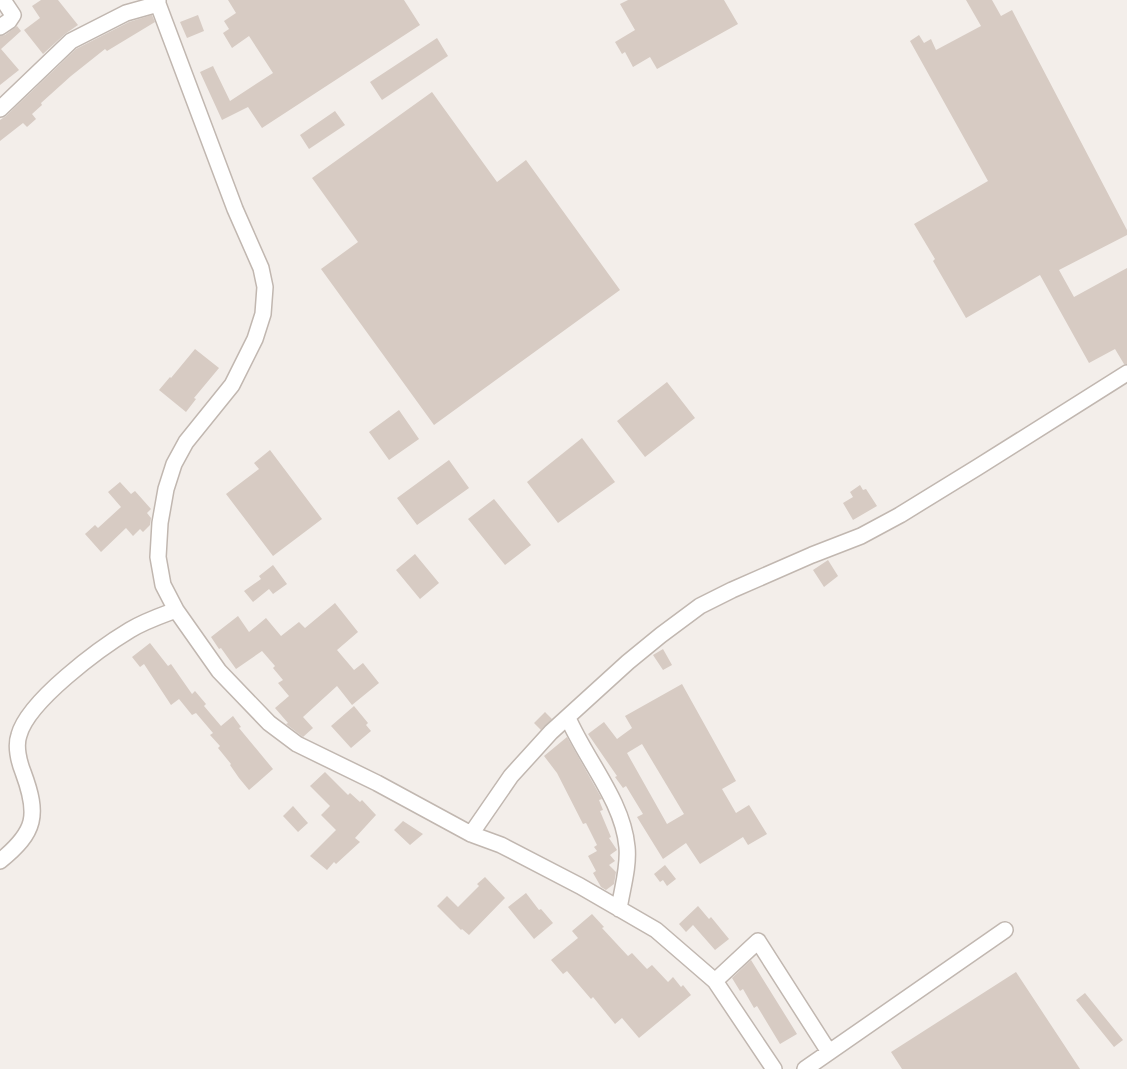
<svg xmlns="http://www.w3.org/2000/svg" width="1127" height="1069" font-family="'Fira Sans Condensed',sans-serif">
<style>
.building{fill:#d7cbc3;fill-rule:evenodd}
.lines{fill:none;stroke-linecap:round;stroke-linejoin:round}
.minor-casing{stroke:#c1b7b0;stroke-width:18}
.minor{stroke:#fff;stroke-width:15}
</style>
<rect width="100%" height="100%" fill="#f3eeea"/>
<path class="building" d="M41 0H58L78 25 65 34 43 54 24 30 40 18 32 6Z
M228 0H404L420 25 262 128 248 107 222 120 200 72 213 66 230 101 273 73 249 36 232 48 223 33 229 29 224 21 236 13Z
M628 0H724L738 24 657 69 650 57 633 67 625 52 622 54 615 42 635 30 620 4Z
M966 0H992L1001 16 1012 10 1127 230V235L1059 270 1074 297 1127 268V364H1124L1115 349 1089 363 1040 275 966 318 933 261 935 259 914 224 988 181 910 41 919 35 924 43 931 39 936 50 981 26Z
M152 15 155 22 107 51 105 49 71 76 41 103 42 105 32 114 36 119 27 127 23 123 0 141V120L6 116 76 49 129 22Z
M198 15 204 31 187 38 180 22Z
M17 26 21 31 1 49 19 70 0 85V36L5 35Z
M437 38 448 56 382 100 370 82Z
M432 92 497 182 526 160 620 290 434 425 321 269 358 242 312 178Z
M335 111 345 125 309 149 300 135Z
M195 349 219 368 194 398 196 399 186 412 159 390 170 377 171 378Z
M667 382 695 418 645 457 617 421Z
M399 410 419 439 389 460 369 432Z
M582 438 615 482 558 523 527 482Z
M270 450 322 519 273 556 226 494 259 469 254 463Z
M449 460 469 488 417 525 397 498Z
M120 482 131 494 135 491 151 509 147 513 151 518 150 525 143 532 140 529 133 536 126 528 101 552 85 534 95 525 98 528 121 507 108 492Z
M860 485 863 490 866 489 877 506 853 520 843 503 853 497 850 492Z
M494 499 531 545 505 565 468 519Z
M415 554 439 583 420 599 396 570Z
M828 560 838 576 824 587 813 570Z
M273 565 287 584 273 594 269 589 253 602 244 591 261 579 259 576Z
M335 603 358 632 337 650 354 670 363 663 379 683 352 705 337 686 303 717 313 728 303 737 286 724 288 723 275 708 289 696 278 683 283 680 273 668 275 666 262 651 236 669 221 648 219 649 211 637 238 616 249 632 266 618 281 636 299 622 305 628Z
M150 643 168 666 171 664 192 694 195 691 206 704 204 706 221 726 233 716 241 727 239 728 273 769 249 790 239 778 230 765 231 764 218 748 220 746 210 735 213 733 196 713 192 715 179 699 171 705 144 664 140 667 132 657Z
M663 649 672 665 663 670 653 655Z
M682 684 736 781 722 789 736 813 749 805 767 834 748 845 743 837 700 864 686 843 663 859 637 817 643 814 626 786 623 788 615 777 617 776 588 734 604 722 617 739 632 728 625 716ZM642 744 684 814 667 824 627 753Z
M354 706 368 723 366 725 371 731 351 748 331 726Z
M545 712 552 719 541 730 534 723Z
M567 737 602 799 599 800 603 810 600 811 611 837 609 838 617 850 610 855 615 861 609 865 616 872 614 884 606 890 601 887 593 873 596 871 588 856 597 851 594 847 597 845 586 823 583 824 557 773 544 756Z
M325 772 348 795 350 793 360 802 362 800 376 815 355 838 360 842 336 864 334 862 327 870 310 856 336 830 321 815 330 806 310 786Z
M293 806 308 823 298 832 283 816Z
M403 821 423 834 410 845 394 830Z
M665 865 676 879 667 886 663 880 660 882 654 874Z
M485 877 505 898 469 935 462 929 461 930 437 906 447 896 458 907 479 886 477 884Z
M526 893 539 910 541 909 553 923 534 939 508 907Z
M698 906 709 919 711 917 729 939 715 950 693 925 686 932 679 924Z
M592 914 604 927 602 928 628 956 632 953 647 969 652 965 668 982 673 977 681 987 683 985 691 995 639 1038 622 1018 615 1024 593 997 591 999 567 971 563 974 551 960 578 938 572 931Z
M751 960 797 1034 780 1044 757 1006 754 1008 743 989 740 991 732 978Z
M1016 972 1080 1069H902L891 1052Z
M1085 993 1123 1040 1114 1047 1076 1000Z"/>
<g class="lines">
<defs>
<path id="minor" d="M158 0V4L235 209 261 268 265 287 263 314 255 339 232 385 186 442 174 464 166 489 160 523 158 557 163 585 176 610 219 671 269 723 297 744 377 783 471 834 501 845 580 886 656 930 715 981 774 1069
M0 27 9 21 13 15 3 0
M0 109 71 41 126 13 158 4
M568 718C586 760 623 801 627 847 629 867 622 889 619 909
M471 834 511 776 551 732 628 662 661 635 700 606 732 590 812 555 861 536 900 515 978 467 1127 373
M0 861C36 832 39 815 23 772 19 762 15 746 19 735 28 701 100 648 130 630 145 621 160 616 176 610
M715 981 758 941 829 1052
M805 1069 1005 930"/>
</defs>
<use href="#minor" class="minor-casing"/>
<use href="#minor" class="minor"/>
</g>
</svg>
